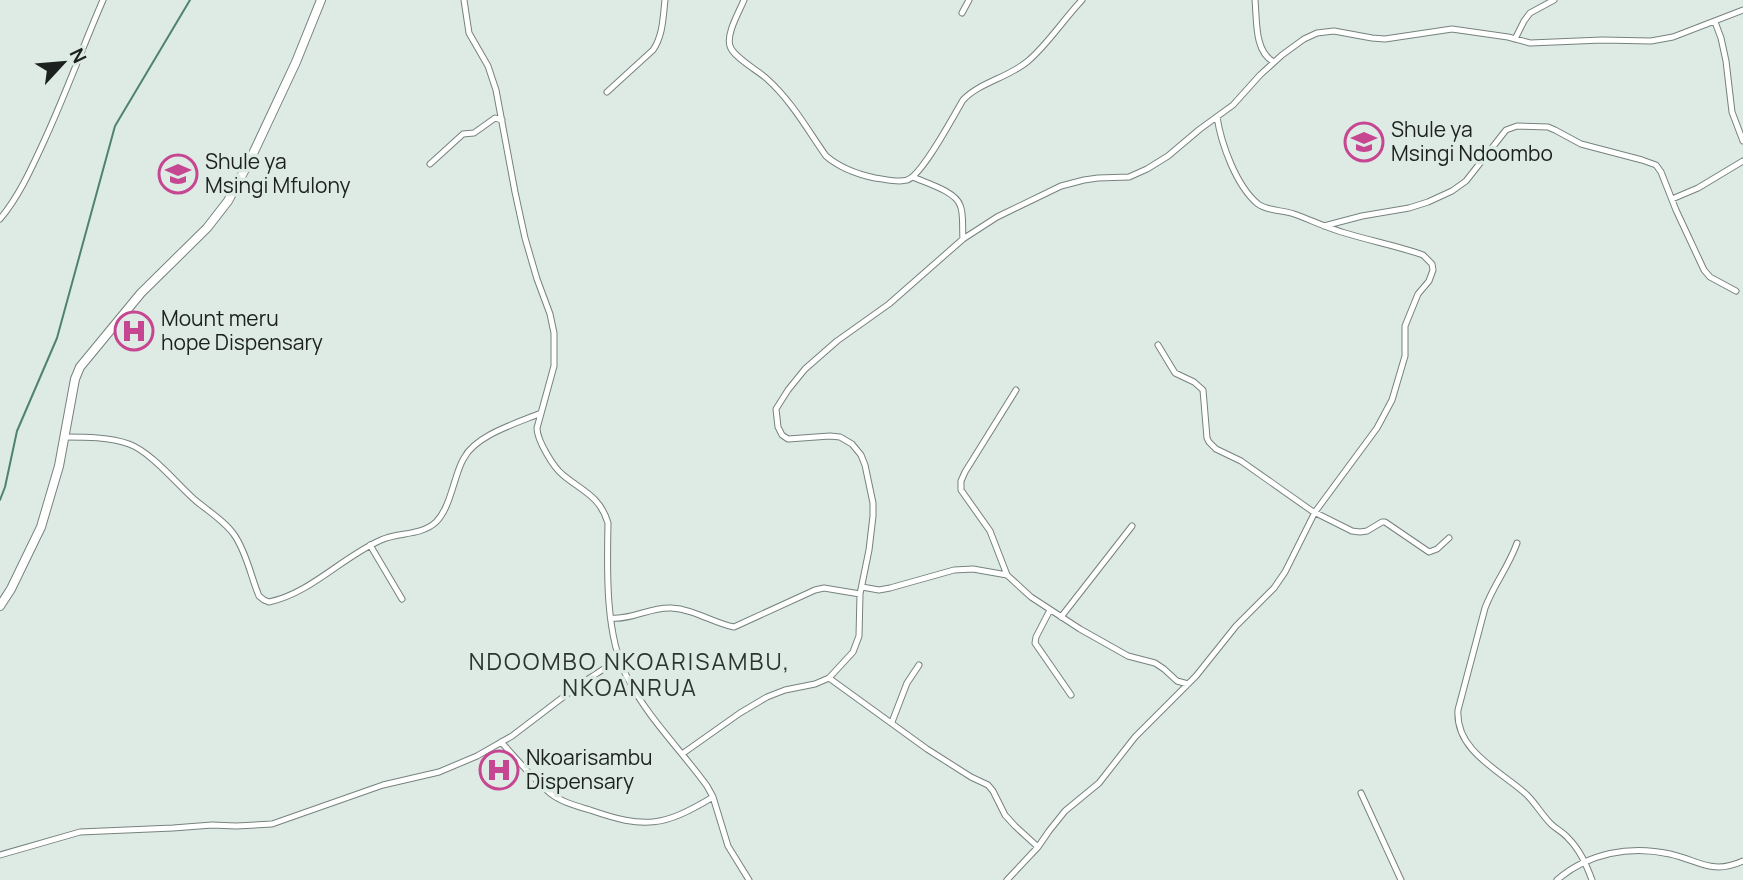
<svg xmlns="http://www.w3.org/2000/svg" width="1743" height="880" font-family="Manrope,sans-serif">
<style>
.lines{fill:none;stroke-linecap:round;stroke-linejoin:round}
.stream{stroke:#4f8370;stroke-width:2}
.street-casing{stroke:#76827d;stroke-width:7}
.secondary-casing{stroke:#76827d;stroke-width:10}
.street{stroke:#fff;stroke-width:5}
.secondary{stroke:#fff;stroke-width:8}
.labels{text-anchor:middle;stroke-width:7;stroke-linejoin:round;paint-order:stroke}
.poi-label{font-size:21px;fill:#1c211f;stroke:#deebe5;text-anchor:start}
.neighbourhood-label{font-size:23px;letter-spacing:2px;fill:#2b3531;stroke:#deebe5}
</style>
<rect width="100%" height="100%" fill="#deebe5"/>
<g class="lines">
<path class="stream" d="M0 500 5 487 17 431 57 338 115 126 190 0"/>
<defs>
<path id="street" d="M464 0 469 33 488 66 496 90 515 192 525 238 537 279 550 314 554 333V366L537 428C537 440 553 467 563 475 582 491 600 496 608 523 607 569 605 636 627 677 647 717 681 750 707 786L713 797 728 846 749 880
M744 0C739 12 726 34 730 46 733 57 757 70 766 78 791 100 807 129 826 156 840 168 856 174 875 178 885 179 898 183 907 180 922 176 954 115 963 100 980 82 1008 78 1028 61 1048 44 1063 20 1082 0
M1255 0C1257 19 1254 52 1274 62
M962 13 969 0
M1715 22 1721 38 1726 61 1732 112 1743 141
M1515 39 1524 21 1530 13 1554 0
M607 92 653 50C663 36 663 17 665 0
M430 164 463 134 474 133 495 118 502 120
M913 177C926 183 955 191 960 205 964 213 962 229 963 239
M1672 199 1698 188 1743 161
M0 219C20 195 32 167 45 139 66 93 83 46 103 0
M1324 226 1362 216 1409 208 1428 202 1452 191 1466 181 1506 130 1517 126 1548 127 1555 130 1581 144 1642 160 1656 165 1661 172 1676 210 1704 270 1710 277 1736 291
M1158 345 1175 373 1194 382 1203 390 1207 438 1209 442 1216 449 1241 461 1312 511 1352 531 1360 532 1367 531 1382 522H1385L1429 552 1437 549 1449 538
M65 437C85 437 110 437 129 444 151 452 177 484 195 500 208 511 226 522 235 536 247 554 251 577 259 596L264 600 269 602C311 593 342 557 381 540 398 532 421 536 436 522 446 512 450 496 454 484 457 475 459 466 464 458 476 435 517 423 541 413
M1517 543C1508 568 1494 584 1485 608L1458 710C1455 751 1501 771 1527 795 1536 804 1542 815 1551 824 1556 829 1563 832 1568 838 1580 850 1586 864 1592 880
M370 545 402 599
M1007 575 990 531 961 490V481L965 472 1016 390
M862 587 879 590 890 588 954 570 973 569 1007 575 1031 597 1080 629 1128 656 1155 663 1164 669 1177 681 1188 684
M1050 610 1036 637 1035 643 1071 695
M1061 617 1132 526
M612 618C632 620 650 607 671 608 694 609 713 623 734 627L815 590 824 588 860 594
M829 678 927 749 971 777 988 785 993 791 1005 815 1015 826 1038 847
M892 722 907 683 919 665
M501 742C517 759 532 778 550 793 561 802 577 806 590 810 645 829 663 827 713 797
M682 754 740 713 767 697 785 690 815 684 829 678 853 652 859 636 860 594 869 550 873 516V503L865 465 861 455 852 444 840 437 830 436 788 439 782 435 778 427 776 409 788 390 805 369 837 341 889 304 963 239 997 217 1061 186 1084 180 1098 178 1129 177 1147 169 1168 156 1200 129 1233 105 1260 75 1282 55 1304 39 1317 33 1334 31 1372 38 1385 39 1452 29 1508 37 1530 43 1602 40 1651 41 1673 37 1743 10
M1361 793 1401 880
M0 855 80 832 173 828 212 825 236 826 272 824 383 785 439 772 477 756 512 736 579 685 619 659
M1007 880 1038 847 1049 831 1065 811 1099 783 1135 737 1196 676 1236 626 1274 588 1285 572 1315 512 1377 428 1392 400 1405 356V326L1418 294 1429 281 1433 270 1432 264 1423 255C1398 246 1371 241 1345 233 1327 228 1311 220 1294 214 1283 210 1267 211 1258 204 1236 186 1221 143 1217 117
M1557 880C1588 853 1630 845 1670 854 1700 861 1712 875 1743 861"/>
<path id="secondary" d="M0 606 11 589 41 527 59 466 75 379 80 367 141 293 207 228 228 201 251 158 296 62 321 0"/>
</defs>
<use href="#street" class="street-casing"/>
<use href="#secondary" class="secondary-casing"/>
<use href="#street" class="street"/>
<use href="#secondary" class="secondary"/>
</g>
<defs>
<symbol id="school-ring" viewBox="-11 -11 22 22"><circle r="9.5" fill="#deebe5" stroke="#c64691" stroke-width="1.5"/><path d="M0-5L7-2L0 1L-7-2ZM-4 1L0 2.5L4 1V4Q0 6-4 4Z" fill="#c64691"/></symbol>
<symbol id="hospital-ring" viewBox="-11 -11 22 22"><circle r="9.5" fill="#deebe5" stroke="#c64691" stroke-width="1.5"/><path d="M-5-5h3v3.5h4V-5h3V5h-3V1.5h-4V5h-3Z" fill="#c64691"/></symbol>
</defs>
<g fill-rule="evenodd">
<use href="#school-ring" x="1342" y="120" width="44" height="44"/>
<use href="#school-ring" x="156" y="152" width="44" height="44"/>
<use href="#hospital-ring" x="112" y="309" width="44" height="44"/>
<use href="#hospital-ring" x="477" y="748" width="44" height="44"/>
</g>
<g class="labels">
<g class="poi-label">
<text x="1391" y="137">Shule ya<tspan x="1391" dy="24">Msingi Ndoombo</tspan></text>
<text x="205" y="169">Shule ya<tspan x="205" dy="24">Msingi Mfulony</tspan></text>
<text x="161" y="326">Mount meru<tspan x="161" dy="24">hope Dispensary</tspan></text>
<text x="526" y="765">Nkoarisambu<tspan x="526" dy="24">Dispensary</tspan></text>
</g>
<g class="neighbourhood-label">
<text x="630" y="670">NDOOMBO NKOARISAMBU,<tspan x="630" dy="26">NKOANRUA</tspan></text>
</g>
</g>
<g transform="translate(63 63) rotate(64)" stroke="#deebe5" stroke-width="5" paint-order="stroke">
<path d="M0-5L12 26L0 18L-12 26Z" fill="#1c211f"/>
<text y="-10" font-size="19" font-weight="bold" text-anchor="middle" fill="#1c211f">N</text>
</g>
</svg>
